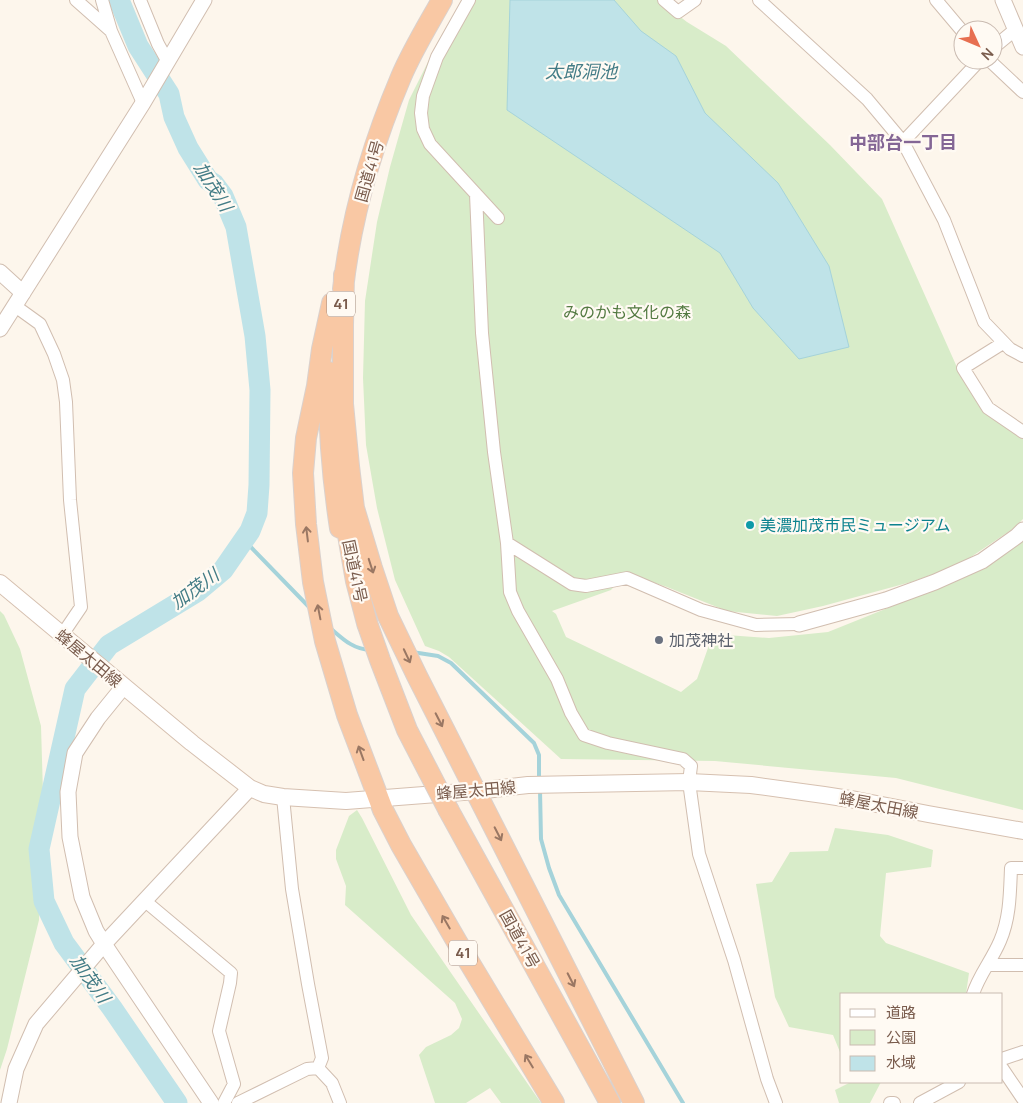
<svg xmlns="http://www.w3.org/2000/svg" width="1023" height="1103" font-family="Manrope,'Noto Sans JP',sans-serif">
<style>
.green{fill:#d8ecc9}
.water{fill:#bfe3e8;stroke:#a5d3da}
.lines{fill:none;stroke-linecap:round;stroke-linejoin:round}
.stream{stroke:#a5d3da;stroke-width:4}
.river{stroke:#bfe3e8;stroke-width:21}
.minor-casing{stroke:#d1beb0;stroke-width:14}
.tertiary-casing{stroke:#d1beb0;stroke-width:17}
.secondary-casing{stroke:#d6c0b0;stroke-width:18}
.trunk-casing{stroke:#dad1cd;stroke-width:22}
.minor{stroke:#fff;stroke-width:12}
.tertiary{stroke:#fff;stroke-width:15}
.secondary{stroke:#fff;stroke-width:16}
.trunk{stroke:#f9c8a4;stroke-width:20}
.trunk-bridge-casing{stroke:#dad1cd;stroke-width:22;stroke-linecap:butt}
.trunk-bridge{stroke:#f9c8a4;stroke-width:20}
.oneway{stroke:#9a7763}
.culture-dot{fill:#0f9aa8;stroke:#fffaf3;stroke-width:2}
.worship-dot{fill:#6b7280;stroke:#fffaf3;stroke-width:2}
.labels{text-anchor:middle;stroke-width:4.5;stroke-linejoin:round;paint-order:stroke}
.shield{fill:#fffaf3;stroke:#a28b7f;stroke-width:1}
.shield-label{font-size:15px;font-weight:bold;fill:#7a5c4d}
.street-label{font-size:16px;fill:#7a5c4d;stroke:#fffaf3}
.park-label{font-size:16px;fill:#537a41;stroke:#fffaf3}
.culture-label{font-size:16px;fill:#0d838f;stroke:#fffaf3;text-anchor:start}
.worship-label{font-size:16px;fill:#5b616d;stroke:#fffaf3;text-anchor:start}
.water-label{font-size:18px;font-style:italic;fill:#437c86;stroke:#fffaf3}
.neighbourhood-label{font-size:18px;font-weight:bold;fill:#846695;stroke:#fffaf3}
</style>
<rect width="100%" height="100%" fill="#fdf6ec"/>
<path class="green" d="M462 0H658L687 22 726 46 830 145 882 199 956 365 987 411 1023 437V519L1014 528 959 565 911 582 823 606 777 616 727 611 667 587 626 573 611 590 552 611 556 614 566 637 681 692 697 679 713 634 769 638 828 632 965 577 1023 537V810L896 778 715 761 561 759 449 657 439 651 425 646 395 580 377 508 366 445 363 378 365 301 377 222 390 167 409 100 440 38Z
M0 611 4 615 20 649 41 726 43 793 39 920 7 1049 0 1070Z
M357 810 362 818 411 915 541 1103H501L490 1088 466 1103H435L419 1055 426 1047 451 1035 459 1028 462 1019 455 1003 345 905 346 886 336 859V850L349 816Z
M835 828 888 835 933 850 931 867 886 873 880 936 886 943 969 973 966 994H842V1057L833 1035 789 1027 775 997 756 884 772 882 790 852 828 851Z
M851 1082H881L870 1103H839L835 1090Z"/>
<path class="water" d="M510 0H614L641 31 676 56 705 113 778 183 829 266 849 347 799 359 753 308 720 253 507 110Z"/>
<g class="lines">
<path class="stream" d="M244 540 310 608
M329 627C342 638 352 649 370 650
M412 652 438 656 451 663 534 743 539 755V781
M540 790 541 839 549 868 559 895 683 1103"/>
<path class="river" d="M119 0 138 46 169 94 174 117 188 148 208 180 214 184 223 196 236 227 255 336 260 390 259 485 257 513 250 531 223 570 198 591 109 645 75 689 39 849 44 901 64 943 112 1008 177 1103"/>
<defs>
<path id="minor" d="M76 0 111 31
M102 0 111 31 143 103
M140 0 158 44 168 62
M469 0 437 57 423 96 421 113 423 129 430 144 498 218
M664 0 678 12 695 0
M759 0 867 99 903 142 944 220 984 322 1010 349 1023 356
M936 0 963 32
M993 48 1016 29
M989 60 1023 92
M903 142 980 60
M476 194 482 333 494 452 507 543 510 592 518 611 557 679 571 713 584 735 608 743 683 759 691 766 689 782 699 854 734 960 767 1079 776 1103
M15 306 40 324 54 354 63 380 66 402 70 500 81 607 62 635
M1003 343 963 368 988 408 1023 432
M507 543 572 584 586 586 627 578 701 610 756 625 799 624
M283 797 292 889 308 984 322 1058 318 1068
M145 901 231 973 230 983 219 1031 234 1084 224 1103
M988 965H1023
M973 994C979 975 992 960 1000 941 1010 918 1010 893 1011 868H1023
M1002 1059 1023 1052
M318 1068 332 1083 340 1103
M1002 1068 1023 1099
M238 1103 307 1069 318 1068
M890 1103H894
M920 1103 959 1082"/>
<path id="tertiary" d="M1003 0 1023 47
M0 272 23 293
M0 329 143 103 204 0
M799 624 886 600 935 582 982 561 1017 536 1023 530
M124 686 98 718 75 753 68 792 70 837 82 897 96 931 104 944 211 1103
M9 1103 16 1069 36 1024 104 944 250 788"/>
<path id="secondary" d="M0 583 192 743 250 788 264 794 283 797 346 801 476 791 528 785 689 782 751 785 824 795 856 800 928 814 1023 831"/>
<path id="trunk" d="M344 275 343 325V404L349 466 354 508 372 568 388 616 417 676 634 1103
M343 289C351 218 373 143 401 77 412 51 428 25 442 0
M332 303 322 349 317 386 306 438 303 473 306 524 313 582 325 641 347 715 383 810 401 845 457 942 554 1103
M329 372C328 425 332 476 340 528
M344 512 356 581 367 623
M449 811 610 1103"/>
</defs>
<use href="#minor" class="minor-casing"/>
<use href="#tertiary" class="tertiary-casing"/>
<use href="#secondary" class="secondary-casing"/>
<use href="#trunk" class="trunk-casing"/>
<use href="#minor" class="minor"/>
<use href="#tertiary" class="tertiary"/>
<use href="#secondary" class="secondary"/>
<use href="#trunk" class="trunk"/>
<defs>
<path id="trunk-bridge" d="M367 623 380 660 407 730 449 811"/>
</defs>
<use href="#trunk-bridge" class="trunk-bridge-casing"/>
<use href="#trunk-bridge" class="trunk-bridge"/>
</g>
<defs><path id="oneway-shaft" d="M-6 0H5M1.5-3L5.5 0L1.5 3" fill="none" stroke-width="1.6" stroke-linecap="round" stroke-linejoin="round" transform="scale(1.25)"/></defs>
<g class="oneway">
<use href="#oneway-shaft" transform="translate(307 534) rotate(-97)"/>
<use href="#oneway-shaft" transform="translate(371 566) rotate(72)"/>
<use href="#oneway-shaft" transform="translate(319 612) rotate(-101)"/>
<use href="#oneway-shaft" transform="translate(407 656) rotate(65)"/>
<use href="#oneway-shaft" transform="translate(439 720) rotate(63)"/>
<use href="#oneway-shaft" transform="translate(361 753) rotate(-110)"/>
<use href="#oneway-shaft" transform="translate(498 834) rotate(63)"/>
<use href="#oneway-shaft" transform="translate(446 922) rotate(-120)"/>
<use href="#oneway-shaft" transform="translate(571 980) rotate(63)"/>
<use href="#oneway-shaft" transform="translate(529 1061) rotate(-121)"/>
</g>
<circle class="culture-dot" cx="750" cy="525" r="5"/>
<circle class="worship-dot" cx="659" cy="640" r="5"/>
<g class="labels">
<g class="shield">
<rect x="327" y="291.5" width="28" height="25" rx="4"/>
<rect x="449" y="940.5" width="28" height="25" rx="4"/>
</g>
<g class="shield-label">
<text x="341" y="309">41</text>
<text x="463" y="958">41</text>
</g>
<g class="street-label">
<text transform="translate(369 171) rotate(-74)" y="6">国道41号</text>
<text transform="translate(355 571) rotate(78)" y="6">国道41号</text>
<text transform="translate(89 658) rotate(40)" y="6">蜂屋太田線</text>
<text transform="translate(476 790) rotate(-5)" y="6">蜂屋太田線</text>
<text transform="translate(879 805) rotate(11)" y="6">蜂屋太田線</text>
<text transform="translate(520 939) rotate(61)" y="6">国道41号</text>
</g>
<g class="park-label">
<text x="627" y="318">みのかも文化の森</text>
</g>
<g class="culture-label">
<text x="760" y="531">美濃加茂市民ミュージアム</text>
</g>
<g class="worship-label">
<text x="669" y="646">加茂神社</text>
</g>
<g class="water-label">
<text x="581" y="78">太郎洞池</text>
<text transform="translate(213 187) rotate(58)" y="6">加茂川</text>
<text transform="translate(195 589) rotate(-36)" y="6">加茂川</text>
<text transform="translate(90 979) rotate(55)" y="6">加茂川</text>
</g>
<g class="neighbourhood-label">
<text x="903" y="149">中部台一丁目</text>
</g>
</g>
<rect x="840" y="993" width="162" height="90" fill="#fffaf3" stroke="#cabbb1"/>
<rect x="850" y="1009" width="25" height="8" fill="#ffffff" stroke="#cabbb1"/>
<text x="886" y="1018" font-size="15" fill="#7a5c4d">道路</text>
<rect x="850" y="1030" width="25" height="15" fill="#d8ecc9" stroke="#cabbb1"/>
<text x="886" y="1043" font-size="15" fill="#7a5c4d">公園</text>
<rect x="850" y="1056" width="25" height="15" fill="#bfe3e8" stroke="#cabbb1"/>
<text x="886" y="1068" font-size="15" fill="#7a5c4d">水域</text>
<g transform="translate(978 45) rotate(134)"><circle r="24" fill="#fffaf3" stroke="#cabbb1"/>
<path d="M0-4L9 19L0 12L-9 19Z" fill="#e76f51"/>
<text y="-8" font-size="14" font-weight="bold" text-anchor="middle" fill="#7a5c4d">N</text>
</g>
</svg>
